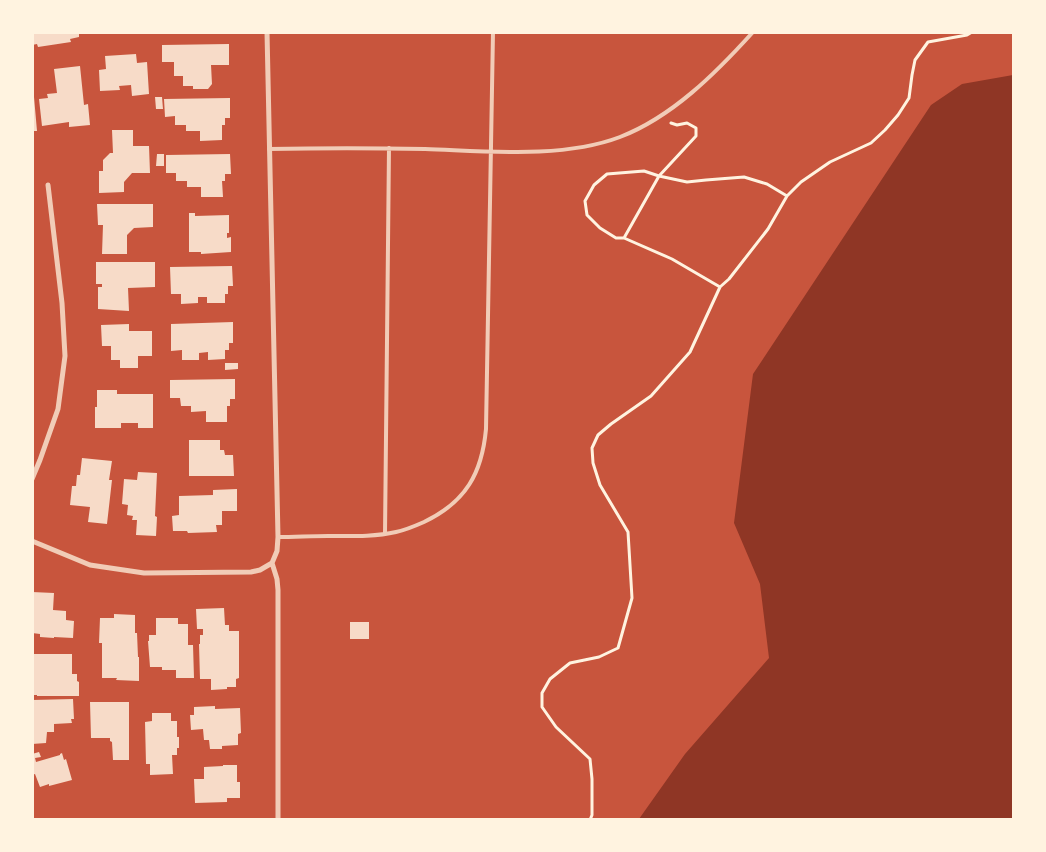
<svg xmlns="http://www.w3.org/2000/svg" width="1046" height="852" font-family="Overpass,sans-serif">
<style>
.water{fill:#8f3625}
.building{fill:#f7dbc8}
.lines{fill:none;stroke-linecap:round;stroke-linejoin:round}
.path{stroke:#fff3e0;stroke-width:3}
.service{stroke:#f1ccb7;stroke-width:4}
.minor{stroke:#f1ccb7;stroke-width:5}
</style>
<rect width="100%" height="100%" fill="#c8553d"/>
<path class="water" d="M1013 75V819H639L685 754 769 658 760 584 734 523 753 374 931 105 962 84Z"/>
<path class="building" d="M32 32H79V37L70 39 71 42 38 47 37 44 32 45Z
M229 44V65H211L212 84 208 89H193V86H183V76H174V62H162V45Z
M136 54 137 63 147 62 149 94 132 96 131 85 119 86 120 90 100 91 99 70 106 69 105 56Z
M80 66 84 105 88 104 90 125 69 127V122L42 126 39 99 48 98 47 94 57 93 54 69Z
M32 97H34L37 131H32Z
M155 97H162L163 109H156Z
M230 98V118H225V125H222V140L200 141V131H186V125H175V116L165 117 164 99Z
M112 130H133V146H149L150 173H132L124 182V192L99 193V171H103V160L110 153H113Z
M157 154H164V166H156Z
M230 154 231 174H225V181H222L223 197H201V187H187V181H176V173H166V155Z
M97 204H153V227L134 228 127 235V254H102L103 225H98Z
M189 213H195V216L229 215V233H227V238L231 237V252L201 254V252H189Z
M96 262H155V287L128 288 129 311 98 309V287H102V284H96Z
M232 266 233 286H228V294H225V303H207V297H198V303L181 304V294H171L170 267Z
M233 322V343H229V350H225V359L208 360V352L199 353V360H182V350L171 351V324Z
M129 324V331H152V356H138V368H120V360H111V346H102L101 325Z
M225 363H238V369L225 370Z
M235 379V399H230V406H227V422H206V411L191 412V406H181L180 398H170V380Z
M97 390H117V394H153V428H138V423H121V428H95V407H97Z
M189 440H220V450H224L225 455H233L234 476H189Z
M82 458 112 461 109 480H112L107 524 88 522 90 507 70 505 72 486H76L77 475H80Z
M138 472 157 473 155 516 157 517 156 536 136 535 137 520H132L133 516 127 515 128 505 122 504 124 479 137 480Z
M237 489V511H222V525H216L217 532 188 533 187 531H173L172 516 179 515V496L213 495V490Z
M32 592 54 593 53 610 66 611V620L74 621 73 638 54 637V638L40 637V634L32 633Z
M224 608 225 625H229V631H239V678L236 679V687H227V689L211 690V679H200L199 644H200V635H203V629H197L196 609Z
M114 614 135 615V633H137L138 657H139V681L116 680 117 678H102V643H99L100 618H114Z
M156 618H178V624H188V645H193L194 678H176V670H162V667H150L148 641H149V635H156Z
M350 622H369V639H350Z
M32 654H72V674H77V681L79 682V696H37V695H32Z
M73 699 74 719H71L72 723 54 724V732H47L46 743 32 744V700Z
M90 702H129V760H113L112 742 110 741V738H91Z
M215 706V709L240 708 241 733 238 734V745L222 746V749H210L209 740H204L203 729 191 730 190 715H194V707Z
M152 713H171V721H177V737H179V748H177V755H172L173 774 150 775V764H146L145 722 152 721Z
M39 752 41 757 35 758 36 762 60 755V754L62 753 64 760 66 759 72 780 49 786V784L40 787 35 774 32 775V754Z
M223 765H237V782H240V798H227V802L195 803 194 779H204V767L223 766Z"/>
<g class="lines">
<path class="path" d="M671 123 677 125 687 123 696 128V136L659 176 644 171 607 174 594 185 585 201 587 215 600 228 616 238H624L672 259 720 287
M787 196 801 182 830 162 871 143 885 130 898 115 909 98 912 75 915 60 928 42 967 35 972 32
M590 820 592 815V779L590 759 556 727 542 707V693L550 679 570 663 599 657 618 648 632 598 628 532 600 485 593 463 592 448 598 435 611 424 651 396 690 352 720 287 729 279 768 229 787 196 767 184 744 177 706 180 687 182 659 176 624 238"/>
<path class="service" d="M269 149C321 148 373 148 425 149 486 151 562 159 620 137 672 117 716 73 753 32
M385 534 389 148
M278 537C295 537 311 536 328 536 350 536 374 537 396 532 406 530 415 526 424 522 466 502 482 473 486 429L493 32"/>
<path class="minor" d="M267 32 278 537 277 551 272 563 277 579 278 590V820
M32 479 40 460 58 409 65 356 62 303 48 185
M32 541 90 565 144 573 251 572 260 570 272 563"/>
</g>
<rect width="1046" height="852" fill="none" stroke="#fff3e0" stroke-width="68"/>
</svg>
